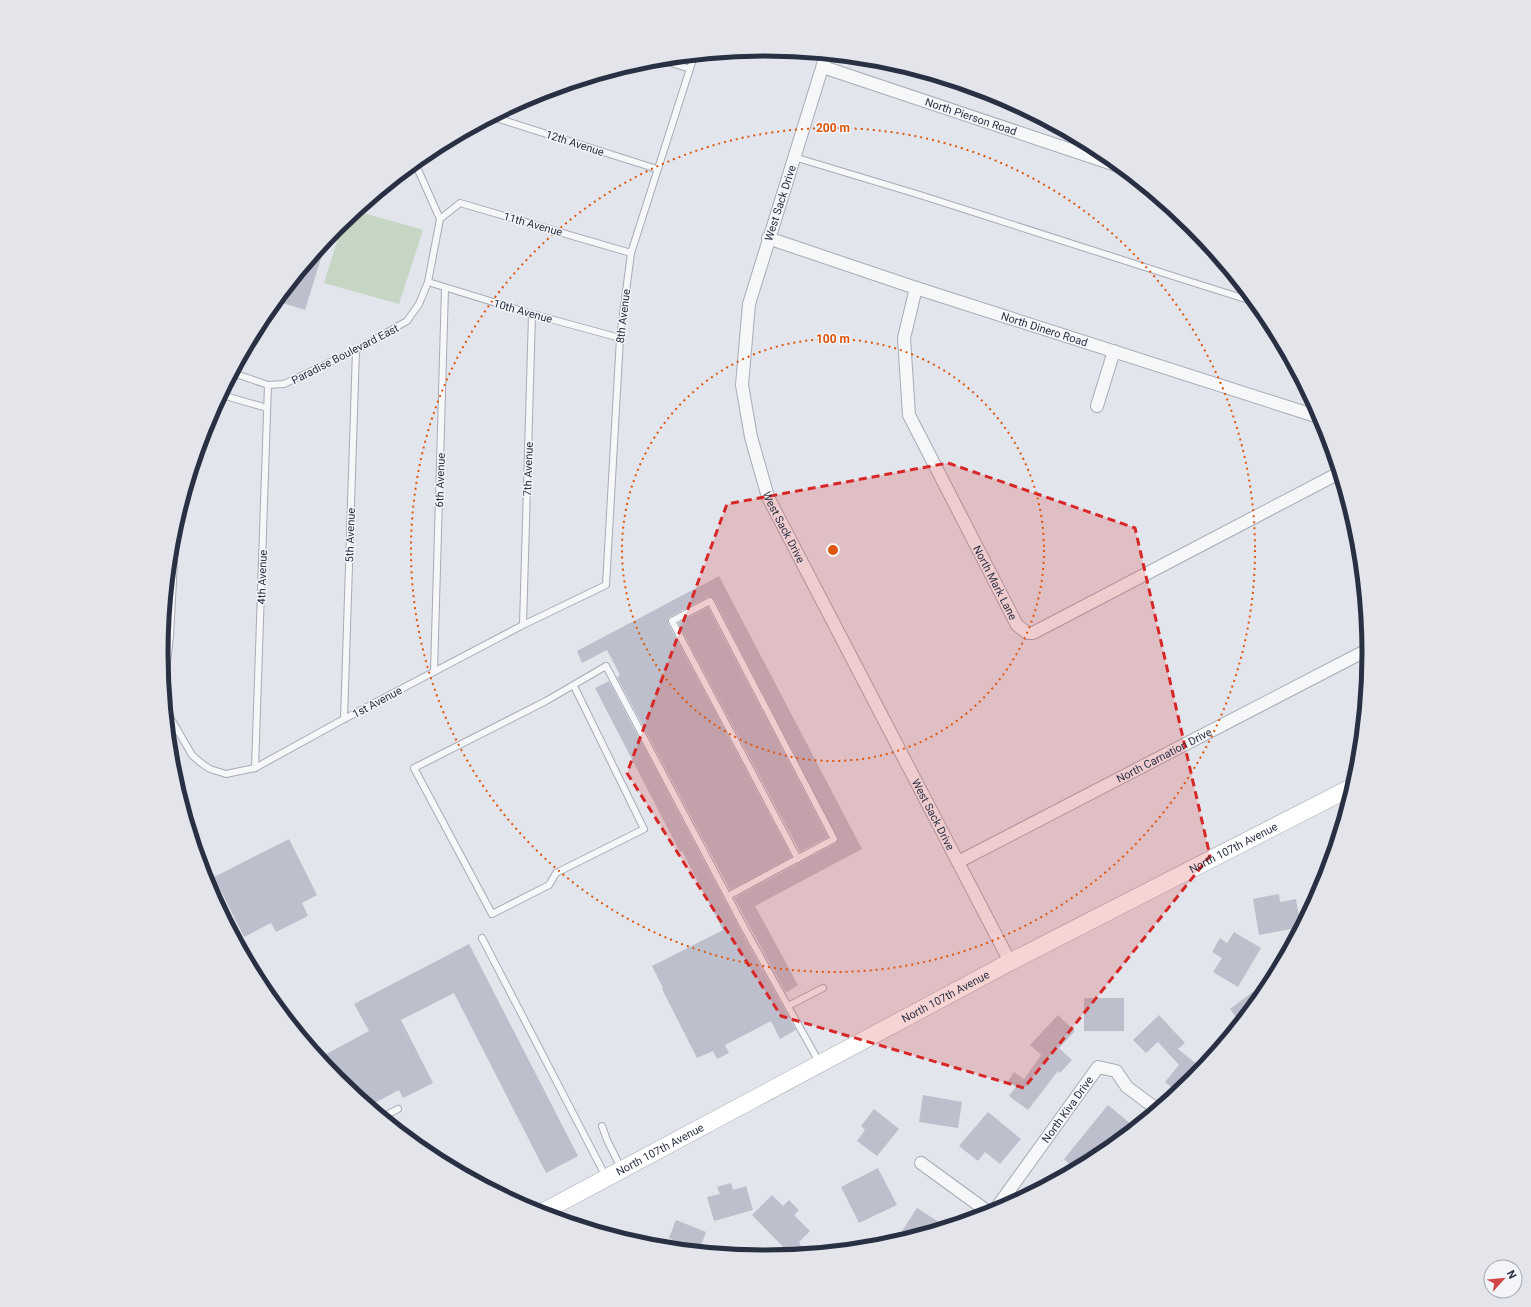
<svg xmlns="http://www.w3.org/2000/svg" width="1531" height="1307" font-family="Roboto,sans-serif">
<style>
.green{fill:#c6d6c4}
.building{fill:#bdc0cc}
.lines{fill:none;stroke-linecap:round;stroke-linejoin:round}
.lane-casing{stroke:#a8abb6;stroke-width:8}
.street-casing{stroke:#a8abb6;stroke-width:14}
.secondary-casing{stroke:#a8abb6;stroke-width:18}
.lane{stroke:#f6f7f9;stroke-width:6}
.street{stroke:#f6f7f9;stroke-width:12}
.secondary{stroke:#fff;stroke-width:17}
.marked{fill:#d62828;fill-opacity:0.2;stroke:#d62828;stroke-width:3;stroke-dasharray:8 5;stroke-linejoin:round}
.ring{fill:none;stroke:#de570f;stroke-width:2;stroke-dasharray:2 4}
.labels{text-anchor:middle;stroke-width:3;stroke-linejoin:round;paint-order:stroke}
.street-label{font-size:11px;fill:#2a3044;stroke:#f3f5f9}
.rim{fill:none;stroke:#2a3044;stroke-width:5}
.centre{fill:#de570f;stroke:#f3f5f9;stroke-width:2}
.ring-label{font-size:12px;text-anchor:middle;font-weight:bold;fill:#de570f;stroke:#f3f5f9;stroke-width:3;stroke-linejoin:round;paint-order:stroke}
</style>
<rect width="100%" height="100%" fill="#e3e5ec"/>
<path class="green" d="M357 211 423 230 399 304 324 283 343 222Z"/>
<path class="building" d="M327 239 305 310 276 301 311 259Z
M719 576 862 849 755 906 798 985 786 993 734 898 836 843 838 839 714 599 711 597H708L670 617 668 619V623L792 857 730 890 617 677 620 675 607 650 582 663 577 651Z
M708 607 828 837 800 852 678 623Z
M609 681 741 931 796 1030 780 1039 771 1021 725 1045 729 1053 717 1059 713 1051 697 1058 662 989 663 988 652 966 723 930 682 851 680 852 595 688Z
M289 839 317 895 302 903 308 916 276 932 271 923 244 937 214 877Z
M1279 894 1280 902 1296 899 1301 927 1259 935 1253 899Z
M1234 932 1261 948 1238 987 1213 972 1222 958 1212 952 1220 938 1227 943Z
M469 944 578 1156 546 1173 454 993 401 1020 433 1083 403 1098 399 1090 369 1106 338 1081 319 1058 369 1031 354 1004Z
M1254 991 1260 999 1240 1023 1230 1009Z
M1084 998H1124V1031H1084Z
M1058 1015 1075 1031 1059 1048 1072 1060 1060 1073 1058 1071 1028 1110 1009 1096 1016 1087 1008 1081 1014 1072 1024 1079 1041 1055 1030 1045Z
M1159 1015 1185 1043 1178 1049 1203 1069 1193 1081 1179 1093 1165 1082 1179 1065 1158 1042 1146 1053 1133 1040Z
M923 1095 962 1102 958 1128 919 1122Z
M1108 1105 1131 1124 1114 1146 1101 1156 1076 1170 1064 1159Z
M874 1109 899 1129 877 1156 857 1141 865 1130 861 1126Z
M988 1112 1021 1139 1000 1164 985 1152 978 1161 959 1146Z
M878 1168 897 1205 859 1223 841 1187Z
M731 1183 733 1190 746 1186 753 1210 714 1221 707 1197 720 1194 717 1187Z
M772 1195 783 1206 789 1200 799 1210 794 1215 810 1231 799 1242 805 1254 791 1255 752 1215Z
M917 1208 947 1227 912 1238 902 1231Z
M676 1220 706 1232 699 1251 672 1249 675 1241 669 1238Z"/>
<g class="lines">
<defs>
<path id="lane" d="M659 59 690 69
M493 117 657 169
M794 157 920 195 1182 279 1255 302
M440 219 460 203 631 253
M428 282 532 314 620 338
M233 373 268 385 284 384 356 350 407 321 419 304 428 282 440 219 415 163
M222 395 267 408
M523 625 532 314
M434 672 445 288
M574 686 644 829 556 873 549 885 492 914 414 768 546 701 606 666 745 929 819 1062
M164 689 170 636 176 525
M167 712 192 755 201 763 210 769 226 774 255 768 344 719 523 625 606 585 620 338 631 253 694 56
M344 719 356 350
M255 768 268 385
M728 896 834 839 710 601 672 621 798 859
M482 938 606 1177
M788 1006 823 988
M382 1117 398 1109
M602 1126 607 1140 621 1168"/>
<g id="street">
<path id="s1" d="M826 55 749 304 742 385 751 437 768 497 1010 962"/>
<path id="s2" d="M823 67 1119 166"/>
<path id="s3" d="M768 238 916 288 1322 418"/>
<path id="s4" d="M916 288 904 338 909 415 1017 625 1027 633H1033L1339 473"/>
<path d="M1097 406 1114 351"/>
<path id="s5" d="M958 862 1369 649"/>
<path d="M921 1163 991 1214"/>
<path id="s6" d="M992 1214 1098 1067 1116 1071 1127 1087 1158 1110"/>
</g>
<g id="secondary">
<path id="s7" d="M539 1214 1010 962 1354 786"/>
</g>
</defs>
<use href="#lane" class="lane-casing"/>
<use href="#street" class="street-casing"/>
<use href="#secondary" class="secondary-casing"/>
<use href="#lane" class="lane"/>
<use href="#street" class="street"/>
<use href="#secondary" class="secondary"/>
</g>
<path class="marked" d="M948 463 1135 528 1210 856 1024 1088 781 1016 627 773 727 504Z"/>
<g class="ring">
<circle cx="833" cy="550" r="211"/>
<circle cx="833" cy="550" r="422"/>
</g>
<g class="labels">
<g class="street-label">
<text dy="4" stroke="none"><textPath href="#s2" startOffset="156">North Pierson Road</textPath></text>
<text transform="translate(575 143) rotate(18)" y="4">12th Avenue</text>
<text transform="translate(780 203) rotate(-72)" y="4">West Sack Drive</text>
<text transform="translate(533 224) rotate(16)" y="4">11th Avenue</text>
<text transform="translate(523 311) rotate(16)" y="4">10th Avenue</text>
<text transform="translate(623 316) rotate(-83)" y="4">8th Avenue</text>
<text dy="4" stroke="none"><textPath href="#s3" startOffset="291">North Dinero Road</textPath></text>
<text transform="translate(345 354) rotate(-27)" y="4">Paradise Boulevard East</text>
<text transform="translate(528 469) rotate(-88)" y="4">7th Avenue</text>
<text transform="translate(440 480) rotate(-88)" y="4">6th Avenue</text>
<text dy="4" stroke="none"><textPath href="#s1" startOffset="491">West Sack Drive</textPath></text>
<text transform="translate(350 535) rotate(-88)" y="4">5th Avenue</text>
<text transform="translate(262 577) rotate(-88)" y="4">4th Avenue</text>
<text dy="4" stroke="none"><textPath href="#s4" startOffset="317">North Mark Lane</textPath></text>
<text transform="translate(377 702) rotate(-28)" y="4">1st Avenue</text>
<text dy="4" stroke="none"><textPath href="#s5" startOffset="232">North Carnation Drive</textPath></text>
<text dy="4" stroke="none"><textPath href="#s1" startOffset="815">West Sack Drive</textPath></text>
<text dy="4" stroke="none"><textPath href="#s7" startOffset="785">North 107th Avenue</textPath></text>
<text dy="4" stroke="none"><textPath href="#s7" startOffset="461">North 107th Avenue</textPath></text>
<text dy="4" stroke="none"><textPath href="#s6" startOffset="129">North Kiva Drive</textPath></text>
<text dy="4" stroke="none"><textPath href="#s7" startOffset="137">North 107th Avenue</textPath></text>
</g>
</g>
<path d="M0 0H1531V1307H0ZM168 653a597 597 0 1 1 1194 0a597 597 0 1 1-1194 0Z" fill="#e3e5eb" fill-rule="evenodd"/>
<path class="rim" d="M168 653a597 597 0 1 1 1194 0a597 597 0 1 1-1194 0Z"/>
<circle cx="833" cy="550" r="6" class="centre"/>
<g class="ring-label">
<text x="833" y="132">200 m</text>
<text x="833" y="343">100 m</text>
</g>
<g transform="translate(1503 1279) rotate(63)"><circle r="19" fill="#f3f5f9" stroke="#a3a6b1"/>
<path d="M0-3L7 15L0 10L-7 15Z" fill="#d34647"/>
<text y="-6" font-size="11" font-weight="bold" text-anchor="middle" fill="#2a3044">N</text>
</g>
</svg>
